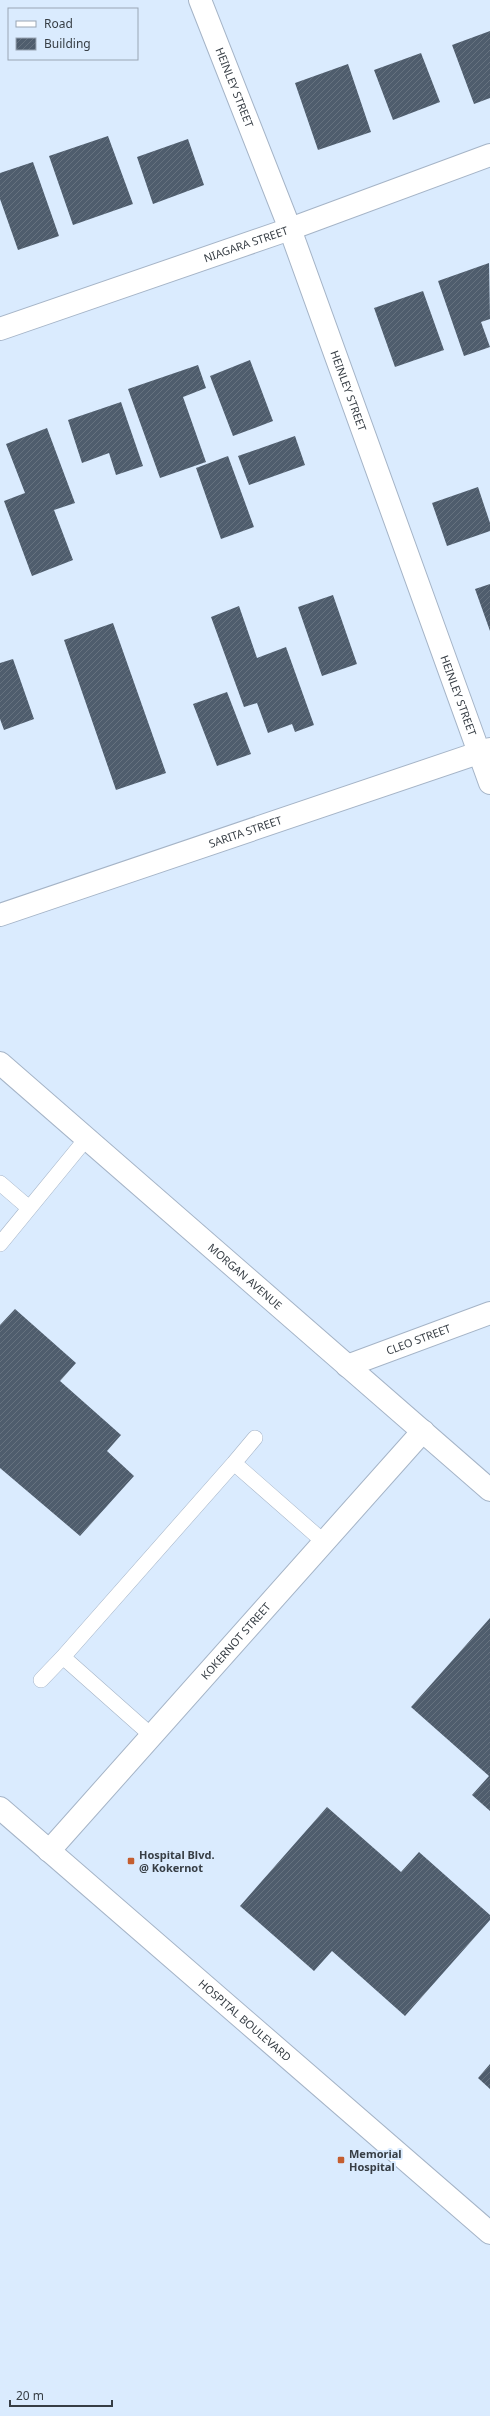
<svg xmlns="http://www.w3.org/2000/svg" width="490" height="2416" font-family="'Noto Sans',sans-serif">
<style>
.building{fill:url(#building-hatch)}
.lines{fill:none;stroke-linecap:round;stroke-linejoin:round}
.lane-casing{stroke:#a5b4c7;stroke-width:16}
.street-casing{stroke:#a5b4c7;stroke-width:24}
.secondary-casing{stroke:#a5b4c7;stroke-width:24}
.lane{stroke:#fff;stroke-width:15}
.street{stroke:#fff;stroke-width:22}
.secondary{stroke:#fff;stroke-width:22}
.poi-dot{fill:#c45e30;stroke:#daebfe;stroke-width:1.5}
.labels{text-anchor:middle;stroke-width:4;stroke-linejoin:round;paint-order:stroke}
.street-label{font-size:11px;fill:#373e45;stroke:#daebfe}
.poi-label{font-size:11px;font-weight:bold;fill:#373e45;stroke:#daebfe;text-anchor:start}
</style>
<defs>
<pattern id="building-hatch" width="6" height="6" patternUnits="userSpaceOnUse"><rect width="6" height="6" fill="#4f5d6d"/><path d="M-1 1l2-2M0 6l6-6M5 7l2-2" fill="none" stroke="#66727f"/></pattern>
</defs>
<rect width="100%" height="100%" fill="#daebfe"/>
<path class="building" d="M490 31V98L474 104 452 45Z
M421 53 440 102 393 120 374 70Z
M348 64 371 132 318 150 295 83Z
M108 136 133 204 73 225 49 156Z
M188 139 204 185 153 204 137 157Z
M33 162 59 236 18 250 0 199V173Z
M489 263 490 319 481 322 490 347 464 356 438 281Z
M423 291 444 350 395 367 374 308Z
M250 360 273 421 233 436 210 376Z
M198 365 206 388 183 397 206 462 160 478 128 389Z
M121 402 143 466 116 475 109 453 82 463 68 420Z
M47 428 75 503 54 510 73 560 32 576 4 501 25 493 6 444Z
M295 436 305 465 249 485 238 456Z
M228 456 254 527 221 539 196 468Z
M478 487 490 523V531L447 546 432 503Z
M490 584V631L475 589Z
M333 595 357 664 322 676 298 607Z
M239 606 257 658 286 647 314 725 295 732 292 724 268 733 257 703 244 707 211 617Z
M113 623 166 773 116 790 64 640Z
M13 659 34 719 4 730 0 719V663Z
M227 692 251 754 217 766 193 704Z
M15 1309 76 1363 60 1381 121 1435 107 1451 134 1476 80 1536 0 1468V1325Z
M490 1618V1811L472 1795 489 1776 411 1707Z
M327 1807 401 1872 419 1852 490 1915V1920L405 2016 332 1951 314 1971 240 1906Z
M490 2064V2089L478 2078Z"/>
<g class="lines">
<defs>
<path id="lane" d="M0 1183 29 1208
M0 1244 86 1139
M234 1463 255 1438
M41 1680 63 1657
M152 1736 63 1657 234 1463 324 1542"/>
<g id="street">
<path id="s1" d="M200 0 290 229 490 783"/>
<path id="s2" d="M0 329 290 229 490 155"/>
<path id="s3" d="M0 915 490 749"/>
<path id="s4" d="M347 1366 490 1313"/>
<path id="s5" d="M0 1808 490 2233"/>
<path id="s6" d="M49 1851 423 1431"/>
</g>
<g id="secondary">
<path id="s7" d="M0 1063 490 1490"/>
</g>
</defs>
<use href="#lane" class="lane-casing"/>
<use href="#street" class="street-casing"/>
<use href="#secondary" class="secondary-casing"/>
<use href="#lane" class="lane"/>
<use href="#street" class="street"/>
<use href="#secondary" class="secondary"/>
</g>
<g class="poi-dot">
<rect x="127" y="1857" width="8" height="8" rx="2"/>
<rect x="337" y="2156" width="8" height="8" rx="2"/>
</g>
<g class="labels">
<g class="street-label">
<text dy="4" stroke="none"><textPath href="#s1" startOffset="94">HEINLEY STREET</textPath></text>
<text dy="4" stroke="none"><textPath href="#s2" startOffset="260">NIAGARA STREET</textPath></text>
<text dy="4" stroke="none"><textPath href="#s1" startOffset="418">HEINLEY STREET</textPath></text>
<text dy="4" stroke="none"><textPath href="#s1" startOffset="742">HEINLEY STREET</textPath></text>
<text dy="4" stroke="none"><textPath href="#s3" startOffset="259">SARITA STREET</textPath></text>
<text dy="4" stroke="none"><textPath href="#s7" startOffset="325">MORGAN AVENUE</textPath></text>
<text dy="4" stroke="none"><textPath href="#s4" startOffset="76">CLEO STREET</textPath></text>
<text dy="4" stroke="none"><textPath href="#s6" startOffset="281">KOKERNOT STREET</textPath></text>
<text dy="4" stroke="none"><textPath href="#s5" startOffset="324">HOSPITAL BOULEVARD</textPath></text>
</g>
<g class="poi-label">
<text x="139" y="1859">Hospital Blvd.<tspan x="139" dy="13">@ Kokernot</tspan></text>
<text x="349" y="2158">Memorial<tspan x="349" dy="13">Hospital</tspan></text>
</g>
</g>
<rect x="8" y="8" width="130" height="52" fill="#daebfe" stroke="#99a6b4"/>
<rect x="16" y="21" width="20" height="6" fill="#ffffff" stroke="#99a6b4"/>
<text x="44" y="28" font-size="12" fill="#373e45">Road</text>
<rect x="16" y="38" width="20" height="12" fill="url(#building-hatch)" stroke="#99a6b4"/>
<text x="44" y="48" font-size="12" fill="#373e45">Building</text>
<path d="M10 2400v6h102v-6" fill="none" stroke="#373e45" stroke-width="2"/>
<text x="16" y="2400" font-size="12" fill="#373e45" stroke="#daebfe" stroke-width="3" paint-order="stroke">20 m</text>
</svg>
